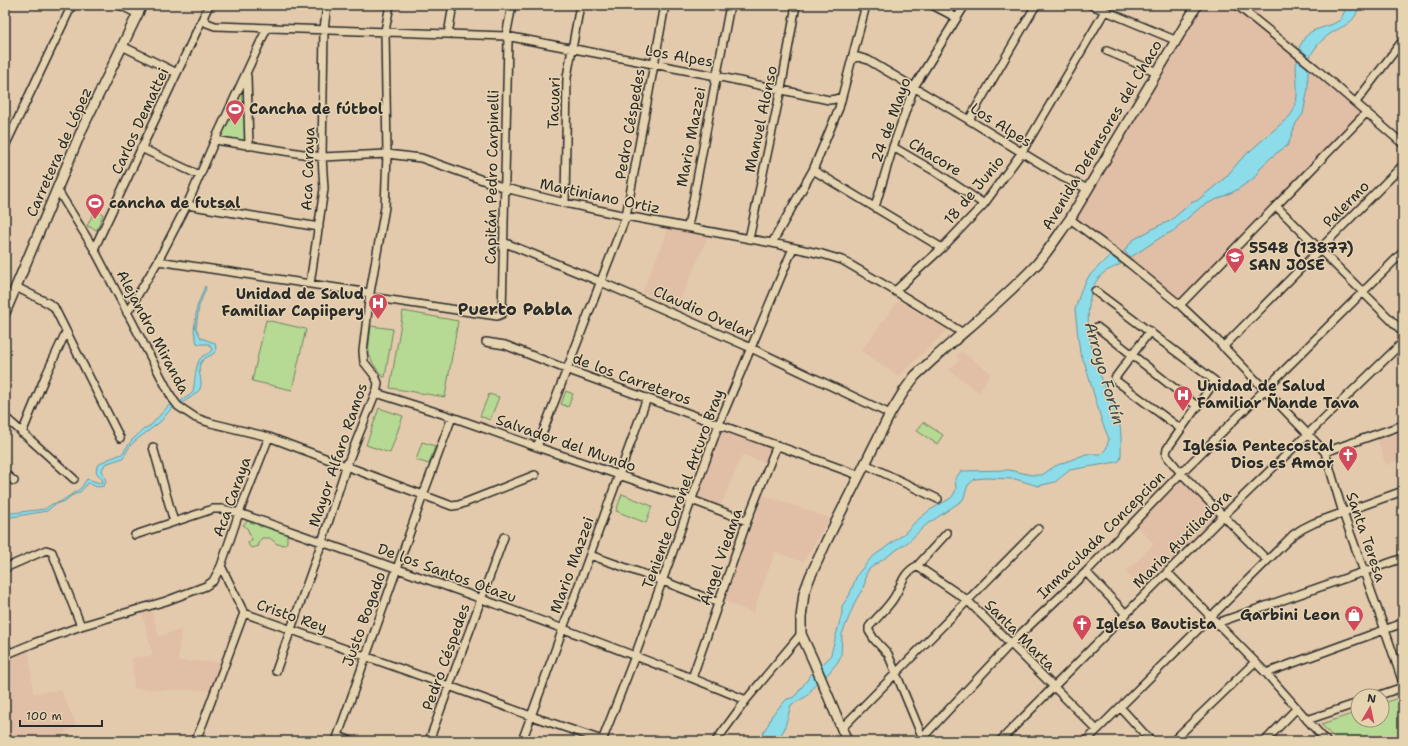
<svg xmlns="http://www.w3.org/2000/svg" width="1408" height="746" font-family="'Shantell Sans',sans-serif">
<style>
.built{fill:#e1bea6}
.green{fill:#b6d993;stroke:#70825f}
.water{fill:#8ddcea;stroke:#66959e}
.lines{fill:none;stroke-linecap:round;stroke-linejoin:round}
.minor-casing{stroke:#2b2b2b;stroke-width:10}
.major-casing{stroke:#2b2b2b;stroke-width:12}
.minor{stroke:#e6d4b1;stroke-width:7}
.major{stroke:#e6d4b1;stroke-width:9}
.labels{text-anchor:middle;stroke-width:3;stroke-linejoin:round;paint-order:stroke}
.street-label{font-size:15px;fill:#2b2b2b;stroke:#e6d4b1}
.poi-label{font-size:15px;font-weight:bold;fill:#2b2b2b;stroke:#e6d4b1;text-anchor:start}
.water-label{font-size:16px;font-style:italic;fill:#3a4648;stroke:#e6d4b1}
.quarter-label{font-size:17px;font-weight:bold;fill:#2b2b2b;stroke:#e6d4b1}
</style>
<rect width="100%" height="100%" fill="#e4caac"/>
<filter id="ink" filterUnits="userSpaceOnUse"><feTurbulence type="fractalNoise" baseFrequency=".025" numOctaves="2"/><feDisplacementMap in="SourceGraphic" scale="8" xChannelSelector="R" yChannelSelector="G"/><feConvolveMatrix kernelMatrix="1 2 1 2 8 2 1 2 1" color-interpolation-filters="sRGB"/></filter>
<g filter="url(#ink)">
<path class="built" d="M1197 5H1235L1366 112 1175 303 1069 219Z
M1240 5H1264L1255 17Z
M670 225 709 234 677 307 642 292Z
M898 301 947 330 899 376 861 351Z
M961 351 991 373 979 392 949 370 959 360 956 356Z
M1403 428V458L1386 465 1377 438Z
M721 429 772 445 766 463 742 455 720 507 698 499 696 497Z
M1184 479 1221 516 1164 573 1142 591 1126 572 1154 544 1136 525Z
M763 495 830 518 803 562 775 552 753 613 724 601Z
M151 610 159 636 181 630 178 661 223 662 214 690H160L134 688 132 658 153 656 142 613Z
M29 649 33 693 61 690 77 726 50 741H5V660Z"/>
<path class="green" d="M246 76 249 145 217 139Z
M95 210 103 214 97 230 87 226Z
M403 311 458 321 445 397 390 388Z
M266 320 306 329 292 390 252 381Z
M371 326 393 329 385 377H383C365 354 368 354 371 326Z
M566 391 573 394 568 407 561 404Z
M489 394 499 397 490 420 480 416Z
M379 408 403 416 390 453 366 445Z
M923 422 943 435 937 444 917 431Z
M422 442 435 446 429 464 416 460Z
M622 494 652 506 646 523 616 511Z
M251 518 260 527 265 526 271 529 274 527 278 530 284 529 287 532V542L285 545 277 544 270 538H262L258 543 259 546 252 548 249 546 248 542 252 540 247 528 243 525Z
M1400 697 1403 706V741H1337L1321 724 1358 712V720H1382V704Z"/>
<path class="water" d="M1348 5H1359C1355 27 1340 25 1326 37 1319 42 1314 49 1310 57L1299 48 1305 37 1312 31 1333 24 1340 20Z
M1298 60 1308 68V88L1303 114 1296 123 1288 145 1274 155 1263 165 1253 179 1235 191 1202 206 1177 227 1175 230 1163 236 1131 257 1124 251 1133 240 1158 226 1170 221 1191 203 1198 200 1226 177 1242 158 1290 116C1301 101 1296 82 1296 64Z
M1110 255 1121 264C1113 268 1103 271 1098 279 1092 285 1090 296 1089 305 1084 346 1104 382 1118 419 1122 428 1121 445 1121 456L1120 460 1117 462 1070 470 1055 482 1038 486 1015 479 986 478 975 479 968 485 963 500 926 525 908 542 869 569 866 574 865 583 862 590 856 600 842 634 841 656 837 663 826 676 821 666 830 657 831 654 842 613V606L849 596 857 575 871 558 904 534 915 522 930 510 951 498 954 494 956 489 955 479 961 471 1009 470 1032 475H1042L1055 466 1086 454H1101L1106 449 1109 439 1102 422 1085 364 1080 353 1075 310 1081 290 1089 276Z
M205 286 206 288 199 306 196 328 201 338 215 343 216 349C214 357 207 355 202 361 195 369 204 380 200 389 196 395 188 399 182 403L181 401 190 395 193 392C195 383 195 366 200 359 203 354 210 355 212 349L209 344H201L197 343 194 331 197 307Z
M171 403 175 407 171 409 160 422 135 441 130 446 123 458 105 464 102 470 106 481 104 486 97 487 88 483 80 492 71 496 65 501 54 505 47 511 5 518V515L12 513 45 509 52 504 60 502 77 491 81 488 87 479 100 483 103 482 102 479 96 472 97 466 106 460 122 454 132 440 144 429 151 425Z
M813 672 817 682 807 696 791 705 784 730 777 741H761L763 732 768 725 772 715 787 699 792 698 796 695Z"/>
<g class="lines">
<defs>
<path id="minor" d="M120 5 138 14
M932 5 957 18
M1091 5 1175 40
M1237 5 1315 68 1403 144
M203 18 207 23 215 26 506 36 716 76 829 100 836 99 841 97
M448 34 453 5
M122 46 177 73
M1107 51 1157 72
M852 59 858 57 868 60 969 120 1062 177 1088 189
M247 76 249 146
M1356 102 1403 40
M969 120 1036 5
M215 140 322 157 387 154 421 158 505 188 565 203 626 216 772 243 822 254 842 260 895 291 963 333
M5 146 72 5
M893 147 936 172 984 204
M141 148 199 175
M813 170 942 248
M57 189 94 249 172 398 178 406 196 418 211 423 269 437 452 506 459 505 535 475
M565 203 567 77 580 5
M187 205 319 227
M1276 206 1403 332
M875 207 893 147 914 87 965 5
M1070 219 1130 264 1180 305 1216 339 1325 452 1343 513 1385 630 1403 683
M688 227 730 5
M749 239 781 89 796 5
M503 242 601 282 751 348 890 414
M772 243 813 170 839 108 866 5
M94 249 209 5
M158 261 370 293
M310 284 324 189 322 157 324 29 327 5
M16 287 48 303 54 307 120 438
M895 291 942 248 984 204 1022 152 1105 11
M1095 291 1215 381 1167 449 1166 455 1181 473 1267 560
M370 297 497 316 502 314 508 41 506 36 512 5
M1180 305 1367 112
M127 313 158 261 187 205 215 140 267 28
M1097 327 1198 407
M1150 331 1115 378V380L1181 429
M486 342 505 345 566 369 858 475
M1223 347 1403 165
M376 393 452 417 537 447 692 500 747 521
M5 417 74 479
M22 433 45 377 66 332
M153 447 174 522
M537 447 626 216 665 5
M1325 452 1403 425
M865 464 938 499
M5 474 14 481
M135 535 213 509H222L239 513C409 573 580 632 746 700
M590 555 663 581 719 603
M221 566 244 613 449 686 531 716 605 741
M917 566 967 600 1097 730
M5 568 46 550 52 552 81 626
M1086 572 1126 614
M1167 572 1266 673 1326 741
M1217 623 1403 558
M5 645 9 654
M5 655 34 643 81 626 166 601 206 586 213 581 221 566 239 513 269 437
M276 671 322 542 346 467 377 389 378 383 375 376 364 362 363 351 370 293 385 207 387 154 385 31 390 5
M1266 673 1403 623
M692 678 747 521 777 445
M1377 696 1403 687
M1120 707 1151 741
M1307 720 1358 703
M842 728 1038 529
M338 736 351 741
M923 737 1011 643 1086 572 1181 473 1403 252
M193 741 197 737 203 723 244 613
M336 741 423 495 452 417
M429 741 504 537
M522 741 647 398
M602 741 635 656 719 424 793 248
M716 741 746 700 801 634
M924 741 888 654 874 639 869 631V627C877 617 889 607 895 596 902 584 903 573 917 566L947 533
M1000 741 1224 515 1403 342
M1086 741 1293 535 1302 529 1314 523 1403 491
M1173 741 1255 662
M1265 741 1297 708"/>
<path id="major" d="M5 313 83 127 142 5
M847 741 813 660 801 634V618L804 593 810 577 827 540 890 414 904 391 915 376 928 364C964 331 1003 300 1037 264 1049 250 1059 234 1070 219L1197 5"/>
</defs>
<use href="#minor" class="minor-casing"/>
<use href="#major" class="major-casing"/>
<use href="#minor" class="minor"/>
<use href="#major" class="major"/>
</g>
</g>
<defs>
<symbol id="stadium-pin" viewBox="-11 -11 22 30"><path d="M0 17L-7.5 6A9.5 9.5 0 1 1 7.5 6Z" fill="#d1495b" stroke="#e6d4b1"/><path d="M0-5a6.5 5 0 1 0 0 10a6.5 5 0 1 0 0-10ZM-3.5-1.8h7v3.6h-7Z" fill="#fff"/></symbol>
<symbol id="school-pin" viewBox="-11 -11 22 30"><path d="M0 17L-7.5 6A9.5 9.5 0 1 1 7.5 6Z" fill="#d1495b" stroke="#e6d4b1"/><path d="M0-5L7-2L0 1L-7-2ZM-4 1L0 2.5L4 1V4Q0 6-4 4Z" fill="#fff"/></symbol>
<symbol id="hospital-pin" viewBox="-11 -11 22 30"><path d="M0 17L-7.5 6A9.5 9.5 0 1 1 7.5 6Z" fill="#d1495b" stroke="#e6d4b1"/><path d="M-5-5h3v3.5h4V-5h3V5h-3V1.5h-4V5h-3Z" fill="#fff"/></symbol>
<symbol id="church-pin" viewBox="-11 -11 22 30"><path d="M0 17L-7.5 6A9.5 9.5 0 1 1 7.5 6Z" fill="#d1495b" stroke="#e6d4b1"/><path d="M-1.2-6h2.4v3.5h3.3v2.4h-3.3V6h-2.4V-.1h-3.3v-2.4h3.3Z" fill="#fff"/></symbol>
<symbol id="shop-pin" viewBox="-11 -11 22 30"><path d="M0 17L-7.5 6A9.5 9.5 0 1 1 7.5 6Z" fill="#d1495b" stroke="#e6d4b1"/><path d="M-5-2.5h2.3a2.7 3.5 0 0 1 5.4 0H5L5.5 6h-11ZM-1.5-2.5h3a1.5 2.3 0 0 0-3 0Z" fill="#fff"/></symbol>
</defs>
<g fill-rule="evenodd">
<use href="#stadium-pin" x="224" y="98" width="22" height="30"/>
<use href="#stadium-pin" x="84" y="192" width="22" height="30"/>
<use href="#school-pin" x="1224" y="246" width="22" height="30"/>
<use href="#hospital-pin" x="367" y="292" width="22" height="30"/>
<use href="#hospital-pin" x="1172" y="384" width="22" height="30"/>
<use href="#church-pin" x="1337" y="444" width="22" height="30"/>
<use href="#shop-pin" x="1343" y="604" width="22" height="30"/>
<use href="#church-pin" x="1071" y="613" width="22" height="30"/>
</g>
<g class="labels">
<g class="street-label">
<text transform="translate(679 56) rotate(10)" y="5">Los Alpes</text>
<text transform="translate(554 103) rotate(-88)" y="5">Tacuari</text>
<text transform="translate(761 119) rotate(-78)" y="5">Manuel Alonso</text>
<text transform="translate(891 120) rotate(-70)" y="5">24 de Mayo</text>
<text transform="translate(140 121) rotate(-65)" y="5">Carlos Demattei</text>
<text transform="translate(630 124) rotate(-80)" y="5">Pedro Céspedes</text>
<text transform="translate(1001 125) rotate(32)" y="5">Los Alpes</text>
<text transform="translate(1102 135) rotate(-59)" y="5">Avenida Defensores del Chaco</text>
<text transform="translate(691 137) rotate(-79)" y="5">Mario Mazzei</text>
<text transform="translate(59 152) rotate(-66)" y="5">Carretera de López</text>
<text transform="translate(935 157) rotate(31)" y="5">Chacore</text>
<text transform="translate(308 169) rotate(-88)" y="5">Aca Caraya</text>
<text transform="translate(492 177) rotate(-89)" y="5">Capitán Pedro Carpinelli</text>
<text transform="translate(974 190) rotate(-50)" y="5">18 de Junio</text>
<text transform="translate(600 196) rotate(12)" y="5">Martiniano Ortiz</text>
<text transform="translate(1346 204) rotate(-45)" y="5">Palermo</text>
<text transform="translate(703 312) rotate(24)" y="5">Claudio Ovelar</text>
<text transform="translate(153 332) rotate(62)" y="5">Alejandro Miranda</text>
<text transform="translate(632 379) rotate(20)" y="5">de los Carreteros</text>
<text transform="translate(566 443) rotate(19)" y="5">Salvador del Mundo</text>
<text transform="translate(338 455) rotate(-71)" y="5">Mayor Alfaro Ramos</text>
<text transform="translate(683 489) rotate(-70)" y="5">Teniente Coronel Arturo Bray</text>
<text transform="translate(232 497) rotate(-70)" y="5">Aca Caraya</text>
<text transform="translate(1101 535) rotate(-45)" y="5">Inmaculada Concepcion</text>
<text transform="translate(1366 537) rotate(71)" y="5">Santa Teresa</text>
<text transform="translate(1182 539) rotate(-45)" y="5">Maria Auxiliadora</text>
<text transform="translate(721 557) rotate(-71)" y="5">Ángel Viedma</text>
<text transform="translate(572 565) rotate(-70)" y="5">Mario Mazzei</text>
<text transform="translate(447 573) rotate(20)" y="5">De los Santos Otazu</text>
<text transform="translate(292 616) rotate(19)" y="5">Cristo Rey</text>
<text transform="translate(364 619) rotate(-70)" y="5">Justo Bogado</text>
<text transform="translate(1020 635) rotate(45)" y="5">Santa Marta</text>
<text transform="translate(446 657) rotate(-70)" y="5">Pedro Céspedes</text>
</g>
<g class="poi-label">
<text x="249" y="114">Cancha de fútbol</text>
<text x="109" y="208">cancha de futsal</text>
<text x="1249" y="253">5548 (13877)<tspan x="1249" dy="17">SAN JOSE</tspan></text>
<text x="364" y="299" text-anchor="end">Unidad de Salud<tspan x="364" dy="17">Familiar Capiipery</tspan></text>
<text x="1197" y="391">Unidad de Salud<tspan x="1197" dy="17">Familiar Ñande Tava</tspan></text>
<text x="1334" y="451" text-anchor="end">Iglesia Pentecostal<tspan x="1334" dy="17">Dios es Amor</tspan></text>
<text x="1340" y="620" text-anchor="end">Garbini Leon</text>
<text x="1096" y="629">Iglesa Bautista</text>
</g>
<g class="water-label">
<text transform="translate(1105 373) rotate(74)" y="6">Arroyo Fortín</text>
</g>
<g class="quarter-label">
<text x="515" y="315">Puerto Pabla</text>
</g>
</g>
<rect width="1408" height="746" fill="none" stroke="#e6d4b1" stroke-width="20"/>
<rect x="10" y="10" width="1388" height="726" fill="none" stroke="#2b2b2b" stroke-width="1.5" filter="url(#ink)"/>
<g transform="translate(1370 708) rotate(9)"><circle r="19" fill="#e6d4b1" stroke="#9b907b"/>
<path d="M0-3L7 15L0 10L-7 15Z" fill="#d1495b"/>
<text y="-6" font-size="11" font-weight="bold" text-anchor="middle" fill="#2b2b2b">N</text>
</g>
<path d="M20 720v6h82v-6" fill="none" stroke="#2b2b2b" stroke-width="2"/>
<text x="26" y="720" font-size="12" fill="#2b2b2b" stroke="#e6d4b1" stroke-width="3" paint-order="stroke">100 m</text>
</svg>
